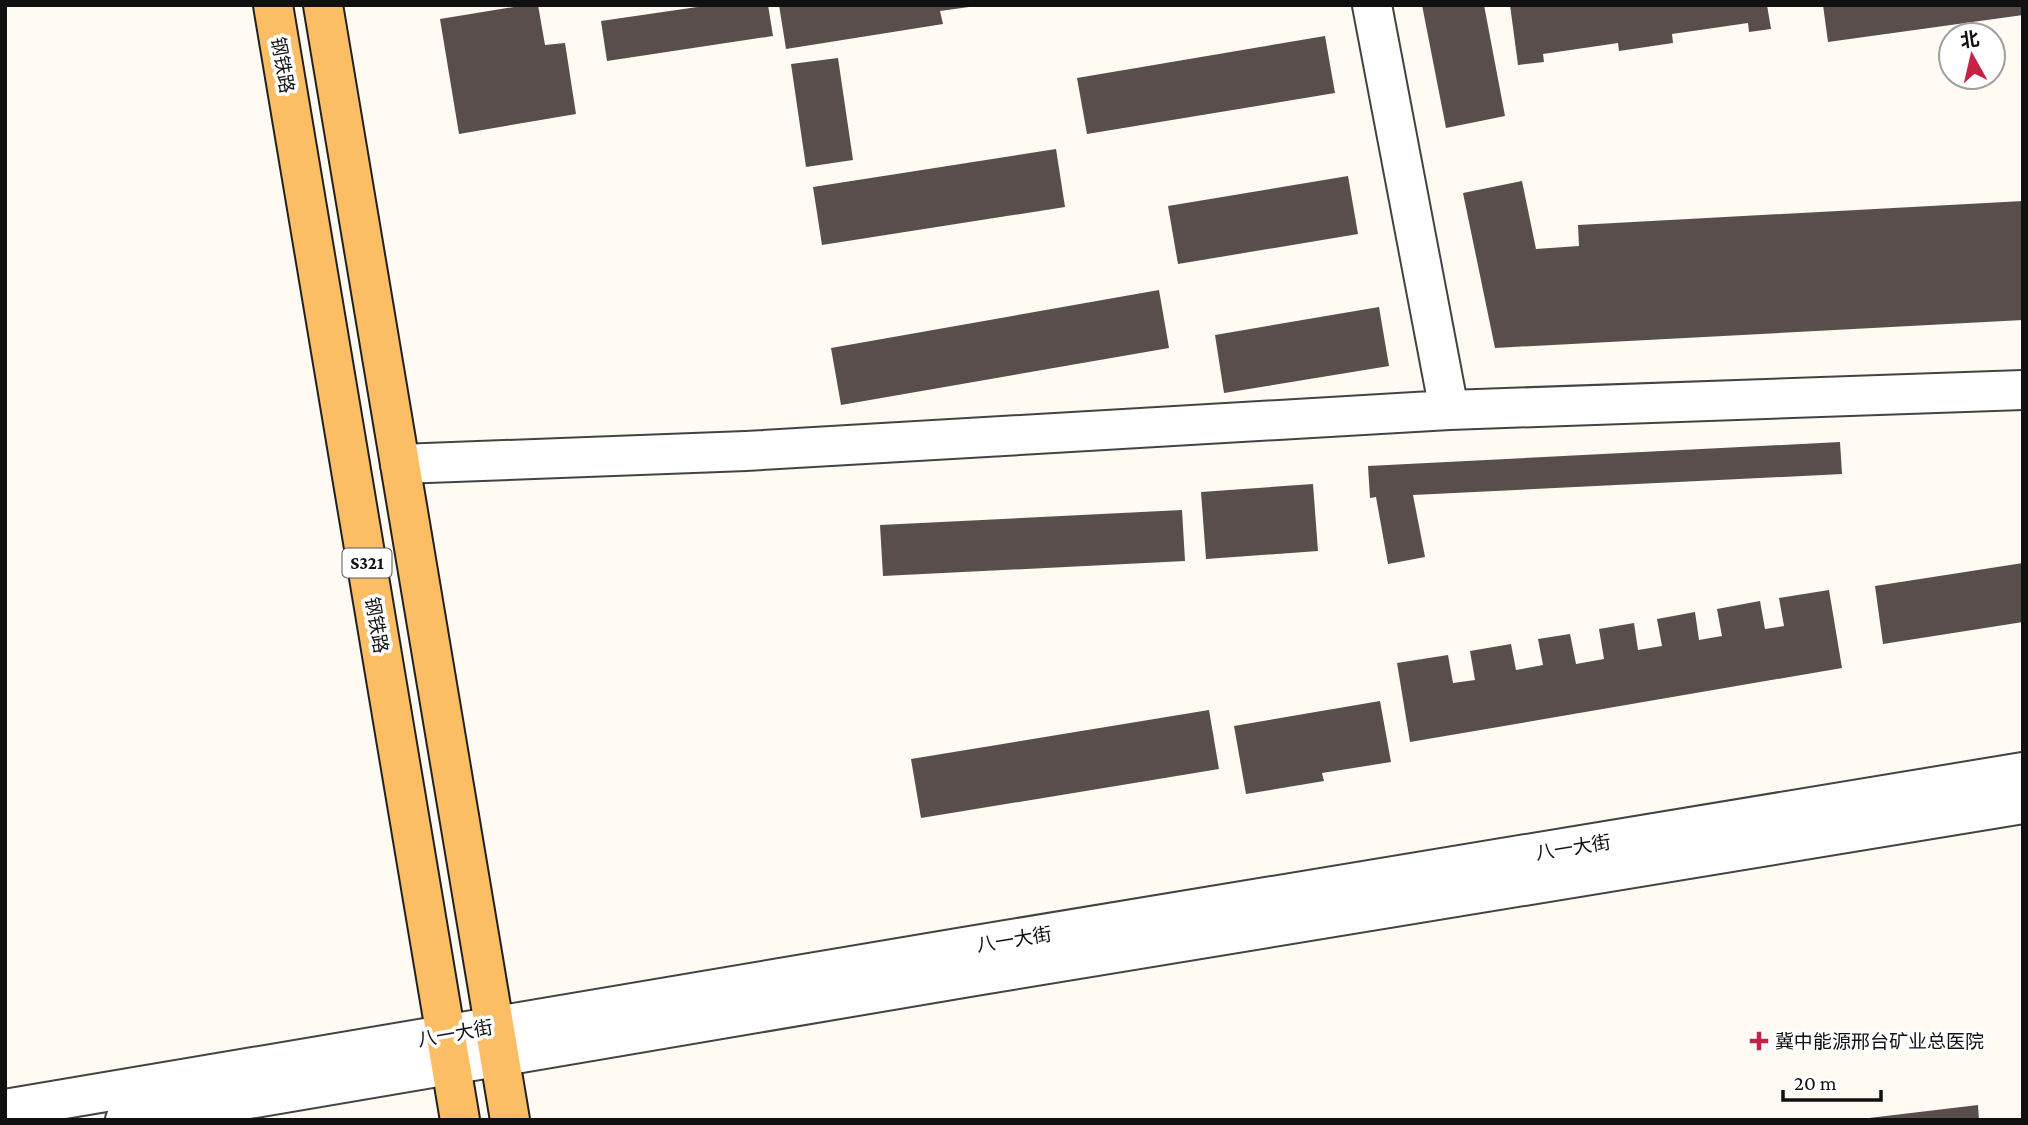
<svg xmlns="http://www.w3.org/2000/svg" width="2028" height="1125" font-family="'Crimson Pro','Noto Sans SC',serif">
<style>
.building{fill:#594e4b}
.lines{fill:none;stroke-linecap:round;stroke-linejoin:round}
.minor-casing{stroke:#434343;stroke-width:42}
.tertiary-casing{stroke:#434343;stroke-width:42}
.primary-casing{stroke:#212121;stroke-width:42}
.minor{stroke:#fff;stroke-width:38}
.tertiary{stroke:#fff;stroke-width:38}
.primary{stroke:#fcbe65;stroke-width:38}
.poi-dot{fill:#c52246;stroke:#fff;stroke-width:2.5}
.labels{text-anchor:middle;stroke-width:7;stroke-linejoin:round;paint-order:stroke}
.shield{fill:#fff;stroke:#585858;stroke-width:2}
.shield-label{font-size:18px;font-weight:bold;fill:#101010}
.street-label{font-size:19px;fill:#101010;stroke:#fff}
.poi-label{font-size:19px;fill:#101010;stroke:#fff;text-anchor:start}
</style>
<rect width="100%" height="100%" fill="#fffaf2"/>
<path class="building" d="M526 5H538L545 45 565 43 576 114 459 134 440 19Z
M711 5H768L773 36 607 61 601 21Z
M779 5H969V7L940 11 943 24 786 49Z
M1422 5H1484L1505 116 1446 128Z
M1510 5H1767L1771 29 1749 32 1748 23 1672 34 1673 43 1619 51 1618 43 1543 54 1544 62 1518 65Z
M1823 5H2023V15L1828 42Z
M1325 36 1335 93 1087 134 1077 78Z
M838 58 853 160 806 167 791 64Z
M1056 149 1065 207 822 245 813 187Z
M1348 176 1358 234 1178 264 1168 206Z
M1522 181 1536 249 1579 246 1578 225 2023 201V320L1495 348 1463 193Z
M1159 290 1169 348 841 405 831 348Z
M1379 307 1389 366 1224 393 1215 335Z
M1840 442 1842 474 1413 495 1425 557 1388 564 1376 497 1370 498 1368 466Z
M1313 484 1318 551 1206 559 1201 492Z
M1182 510 1185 561 883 576 880 525Z
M2023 563V622L1883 644 1875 586Z
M1829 590 1842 668 1410 742 1397 663 1448 655 1453 683 1475 680 1470 651 1511 644 1516 670 1543 665 1538 639 1570 634 1576 664 1604 659 1599 629 1634 623 1638 650 1662 646 1657 619 1695 612 1699 640 1722 636 1717 609 1760 601 1765 629 1784 626 1779 598Z
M1380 701 1391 762 1322 773 1324 781 1246 794 1234 726Z
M1209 710 1219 769 921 818 911 759Z
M1978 1105 1979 1120H1869V1118Z"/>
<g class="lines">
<defs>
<path id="minor" d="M1372 5 1449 410
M400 464 746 451 1449 410 2023 390"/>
<path id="tertiary" d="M5 1109 970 946 2023 772
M125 1120 975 976 2023 804"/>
<path id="primary" d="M273 5 460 1120
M323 5 510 1120"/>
</defs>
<use href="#minor" class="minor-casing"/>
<use href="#tertiary" class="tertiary-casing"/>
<use href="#primary" class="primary-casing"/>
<use href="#minor" class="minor"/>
<use href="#tertiary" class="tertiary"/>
<use href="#primary" class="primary"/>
</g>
<path class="poi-dot" d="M1755.5 1030.5h7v7h7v7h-7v7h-7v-7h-7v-7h7z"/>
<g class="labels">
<rect class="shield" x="342.5" y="548.5" width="49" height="29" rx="5"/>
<g class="shield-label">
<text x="367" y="569">S321</text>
</g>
<g class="street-label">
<text transform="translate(283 65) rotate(80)" y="7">钢铁路</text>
<text transform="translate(377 625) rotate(80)" y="7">钢铁路</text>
<text transform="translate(1573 847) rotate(-9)" y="7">八一大街</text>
<text transform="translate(1014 939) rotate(-9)" y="7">八一大街</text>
<text transform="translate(455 1033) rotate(-10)" y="7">八一大街</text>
</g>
<g class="poi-label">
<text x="1775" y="1048">冀中能源邢台矿业总医院</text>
</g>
</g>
<rect width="2028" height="1125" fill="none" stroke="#101010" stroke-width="14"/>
<g transform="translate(1972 56) rotate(352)"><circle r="33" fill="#ffffff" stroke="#9f9f9f" stroke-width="2"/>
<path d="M0-5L12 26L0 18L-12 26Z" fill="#c52246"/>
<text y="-10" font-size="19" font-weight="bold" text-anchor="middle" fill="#101010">北</text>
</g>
<path d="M1783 1090v10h98v-10" fill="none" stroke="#101010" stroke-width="3.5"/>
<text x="1794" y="1090" font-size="21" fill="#101010" stroke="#ffffff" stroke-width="5" paint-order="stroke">20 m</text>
</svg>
